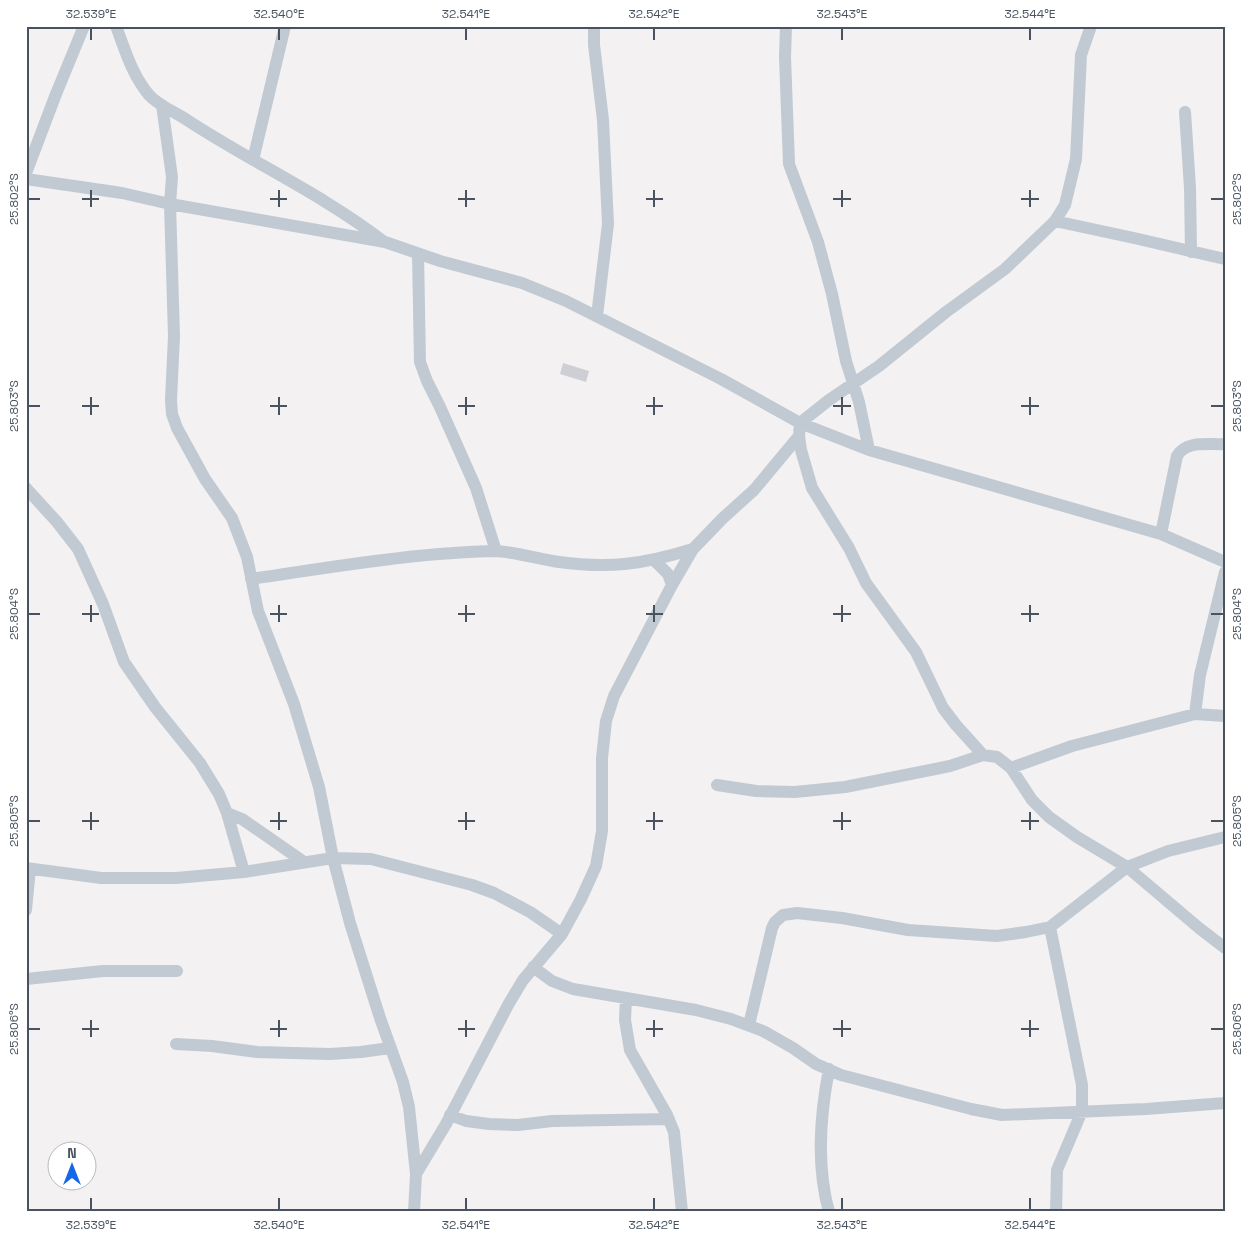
<svg xmlns="http://www.w3.org/2000/svg" width="1251" height="1238" font-family="'Space Grotesk',sans-serif">
<style>
.building{fill:#cdcfd5}
.lines{fill:none;stroke-linecap:round;stroke-linejoin:round}
.minor{stroke:#c1cad2;stroke-width:12}
.ticks{fill:none;stroke:#48535f;stroke-width:2}
.neatline{fill:none;stroke:#48535f;stroke-width:2}
.ticks-label{font-size:12px;text-anchor:middle;fill:#48535f}
</style>
<rect width="100%" height="100%" fill="#f3f1f1"/>
<path class="building" d="M563 363 589 371 586 382 560 374Z"/>
<g class="lines">
<path class="minor" d="M116 26C125 50 132 75 149 95 159 106 175 112 187 120 251 162 322 194 383 241
M594 26V45L603 120 608 224 597 316
M786 26 785 57 789 164 818 242 832 294 846 361 859 402 869 450
M1091 26 1081 55 1076 159 1065 205 1055 221 1005 269 946 312 879 366 829 400 800 423 799 436 801 450 812 488 849 548 866 583 916 652 943 708 956 725 983 755 997 757 1011 768 1032 800 1049 817 1077 837 1127 867 1199 928 1225 948
M162 105 172 177 170 204 174 336 171 400 172 414 177 428 205 479 232 518 247 557 258 611 294 704 319 787 333 858 350 923 380 1018 403 1082 409 1107 416 1174 414 1212
M1185 112 1190 188 1191 252
M253 160 285 26
M26 173 56 94 84 26
M26 179 122 193 170 204 385 242 440 261 522 283 566 301 721 379 800 423 869 450 1161 534 1225 562
M1055 221 1134 238 1225 259
M418 254 420 362 427 381 440 407 476 488 496 551
M26 488 57 522 78 549 103 604 124 662 155 707 200 763 219 794 227 813 244 872
M1161 534 1177 456C1186 440 1208 445 1225 444
M654 560 668 574 672 585
M251 579C313 570 376 559 439 554 457 553 477 551 495 551 516 552 538 559 559 562 610 569 644 564 693 549
M1195 714 1200 675 1225 572
M1011 768 1072 746 1195 714 1225 716
M717 785 756 791 795 792 845 787 950 766 983 755
M227 813 242 819 304 862
M26 868 101 878H176L244 872 333 858 371 859 472 885 494 893 530 912 562 934
M26 910 30 869
M1050 927 1082 1085V1111L1057 1170 1056 1212
M533 967 552 981 573 989 696 1010 731 1019 763 1031 793 1048 816 1064 841 1075 971 1109 1002 1115 1146 1109 1225 1103
M26 979 103 971H177
M626 998 625 1020 630 1050 667 1115 674 1132 682 1212
M749 1025 772 928 775 922 783 915 797 913 842 918 908 930 997 936 1026 932 1050 927 1127 867 1168 851 1225 837
M176 1044 212 1046 257 1052 330 1054 361 1052 390 1048
M450 1115 466 1121 489 1124 518 1125 552 1121 669 1119
M416 1174 446 1124 508 1005 523 980 562 934 581 899 596 866 602 831V758L606 721 614 696 672 585 693 549 723 518 754 490 799 436
M829 1212C816 1165 820 1116 829 1069"/>
</g>
<path class="ticks" d="M91 28V40M279 28V40M466 28V40M654 28V40M842 28V40M1030 28V40M91 190V207M279 190V207M466 190V207M654 190V207M842 190V207M1030 190V207M28 199H40M82 199H99M270 199H287M458 199H475M646 199H663M833 199H851M1021 199H1039M1211 199H1224M91 397V415M279 397V415M466 397V415M654 397V415M842 397V415M1030 397V415M28 406H40M82 406H99M270 406H287M458 406H475M646 406H663M833 406H851M1021 406H1039M1211 406H1224M91 605V622M279 605V622M466 605V622M654 605V622M842 605V622M1030 605V622M28 614H40M82 614H99M270 614H287M458 614H475M646 614H663M833 614H851M1021 614H1039M1211 614H1224M91 812V830M279 812V830M466 812V830M654 812V830M842 812V830M1030 812V830M28 821H40M82 821H99M270 821H287M458 821H475M646 821H663M833 821H851M1021 821H1039M1211 821H1224M91 1020V1037M279 1020V1037M466 1020V1037M654 1020V1037M842 1020V1037M1030 1020V1037M28 1029H40M82 1029H99M270 1029H287M458 1029H475M646 1029H663M833 1029H851M1021 1029H1039M1211 1029H1224M91 1198V1210M279 1198V1210M466 1198V1210M654 1198V1210M842 1198V1210M1030 1198V1210"/>
<rect width="1251" height="1238" fill="none" stroke="#ffffff" stroke-width="55"/>
<g transform="translate(72 1166)"><circle r="24" fill="#ffffff" stroke="#b6babf"/>
<path d="M0-4L9 19L0 12L-9 19Z" fill="#1567e9"/>
<text y="-8" font-size="14" font-weight="bold" text-anchor="middle" fill="#48535f">N</text>
</g>
<rect x="28" y="28" width="1196" height="1182" class="neatline"/>
<g class="ticks-label">
<text x="91" y="18">32.539°E</text>
<text x="279" y="18">32.540°E</text>
<text x="466" y="18">32.541°E</text>
<text x="654" y="18">32.542°E</text>
<text x="842" y="18">32.543°E</text>
<text x="1030" y="18">32.544°E</text>
<text transform="translate(14 199) rotate(-90)" y="4">25.802°S</text>
<text transform="translate(1237 199) rotate(-90)" y="4">25.802°S</text>
<text transform="translate(14 406) rotate(-90)" y="4">25.803°S</text>
<text transform="translate(1237 406) rotate(-90)" y="4">25.803°S</text>
<text transform="translate(14 614) rotate(-90)" y="4">25.804°S</text>
<text transform="translate(1237 614) rotate(-90)" y="4">25.804°S</text>
<text transform="translate(14 821) rotate(-90)" y="4">25.805°S</text>
<text transform="translate(1237 821) rotate(-90)" y="4">25.805°S</text>
<text transform="translate(14 1029) rotate(-90)" y="4">25.806°S</text>
<text transform="translate(1237 1029) rotate(-90)" y="4">25.806°S</text>
<text x="91" y="1229">32.539°E</text>
<text x="279" y="1229">32.540°E</text>
<text x="466" y="1229">32.541°E</text>
<text x="654" y="1229">32.542°E</text>
<text x="842" y="1229">32.543°E</text>
<text x="1030" y="1229">32.544°E</text>
</g>
</svg>
